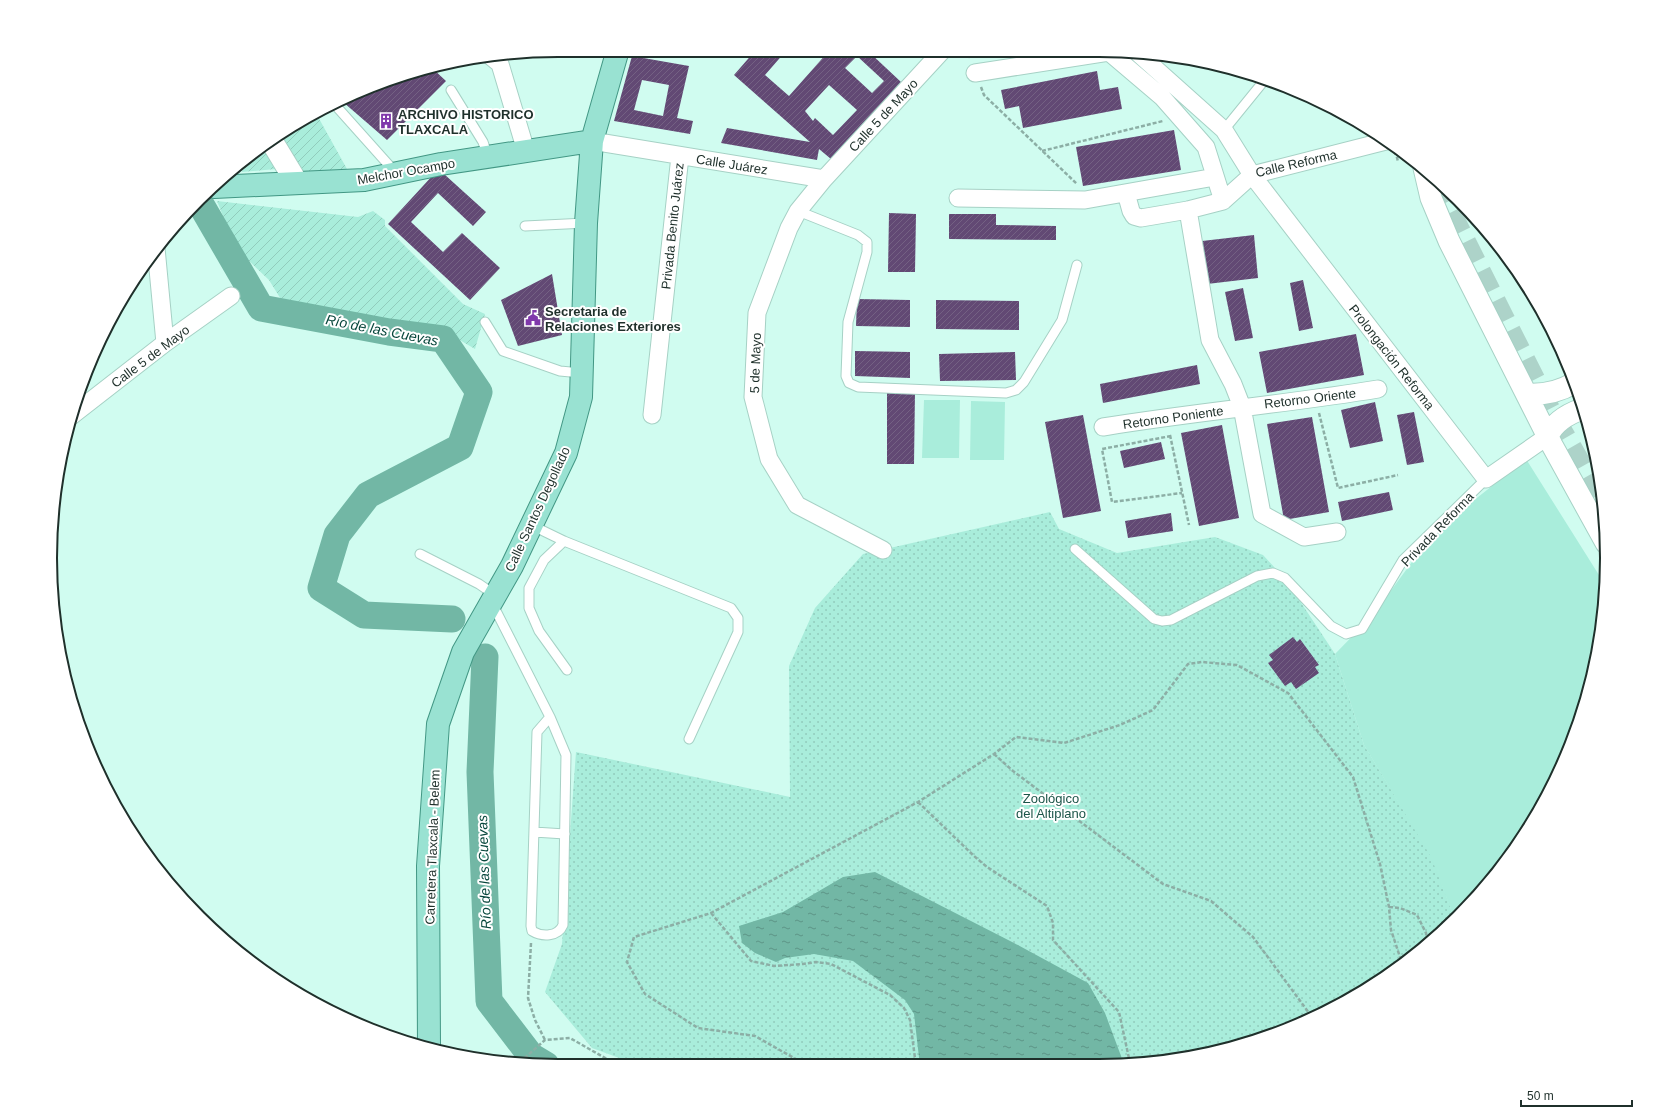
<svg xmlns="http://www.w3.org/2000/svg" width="1657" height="1116" font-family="Helvetica,sans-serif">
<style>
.grass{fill:url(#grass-dots)}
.garden{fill:url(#garden-furrows)}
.pitch{fill:#a9eddb}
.water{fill:url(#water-ripples)}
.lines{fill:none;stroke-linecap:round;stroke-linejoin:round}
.river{stroke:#72b7a5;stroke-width:27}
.building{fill:url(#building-hatch);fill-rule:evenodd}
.primary-tunnel{stroke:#add3c9;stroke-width:22;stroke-dasharray:22 11;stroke-linecap:butt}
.service-casing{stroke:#a6d1c5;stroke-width:11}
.minor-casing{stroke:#a6d1c5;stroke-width:19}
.tertiary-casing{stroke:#a6d1c5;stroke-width:23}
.secondary-casing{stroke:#a6d1c5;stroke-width:24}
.primary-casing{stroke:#429784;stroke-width:24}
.path{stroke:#8caea5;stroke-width:2.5;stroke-dasharray:4 2;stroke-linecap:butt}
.service{stroke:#fff;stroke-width:9}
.minor{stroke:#fff;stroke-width:17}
.tertiary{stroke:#fff;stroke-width:21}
.secondary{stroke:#fff;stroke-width:22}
.primary{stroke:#99e2d2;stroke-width:22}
.labels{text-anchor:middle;stroke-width:4;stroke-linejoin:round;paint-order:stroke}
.poi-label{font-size:13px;font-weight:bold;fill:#1f302b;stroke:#fff;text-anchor:start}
.street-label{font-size:13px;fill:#1f302b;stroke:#fff}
.park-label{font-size:13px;fill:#1c5549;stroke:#fff}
.water-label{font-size:14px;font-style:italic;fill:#07463b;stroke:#fff}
.rim{fill:none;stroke:#1f302b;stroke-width:2}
</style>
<defs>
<pattern id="grass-dots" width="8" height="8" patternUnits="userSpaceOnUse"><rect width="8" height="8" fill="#a9eddb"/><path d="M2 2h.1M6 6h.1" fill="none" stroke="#91ccbc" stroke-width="1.8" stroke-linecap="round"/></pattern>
<pattern id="garden-furrows" width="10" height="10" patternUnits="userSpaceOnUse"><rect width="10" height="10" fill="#a9eddb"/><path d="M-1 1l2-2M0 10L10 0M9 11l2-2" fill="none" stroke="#91ccbc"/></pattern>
<pattern id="water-ripples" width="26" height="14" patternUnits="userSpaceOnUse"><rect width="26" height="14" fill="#72b7a5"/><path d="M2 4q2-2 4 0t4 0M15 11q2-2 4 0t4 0" fill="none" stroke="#5d9587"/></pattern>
<pattern id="building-hatch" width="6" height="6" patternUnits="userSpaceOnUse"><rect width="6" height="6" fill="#624974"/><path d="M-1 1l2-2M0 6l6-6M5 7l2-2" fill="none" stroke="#746183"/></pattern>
</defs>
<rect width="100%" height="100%" fill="#d0fcf0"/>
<path class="grass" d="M1050 512 1059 529 1117 553 1215 537 1263 555 1286 580 1335 654 1364 745 1432 857 1455 920 1381 980 1294 1027 1198 1056 1099 1066H641L592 1048 545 992 562 944 576 752 790 797 789 666 815 608 863 554Z"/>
<path class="garden" d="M317 115 347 169 299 172 278 135Z
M264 145 276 169 242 172 243 163Z
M217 201 358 217 373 211 385 220V226L463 304 485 314 475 349 446 332 355 322 347 316 287 309 269 280 246 258 227 226Z"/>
<path class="pitch" d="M924 400H960L959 458H922Z
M971 401 1005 402 1004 460H970Z
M1526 459 1604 583 1597 657 1568 752 1522 840 1455 920 1431 857 1364 745 1335 654 1373 615 1434 532Z"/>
<path class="water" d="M875 872 1014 943 1088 983 1105 1013 1124 1064 1099 1066H920L914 1014 905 1000 853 961 814 954 785 958 776 962 755 953 742 943 739 926 783 912 843 877Z"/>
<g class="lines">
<path class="river" d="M200 203 261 308 389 332 443 339 479 392 460 447 368 495 337 535 321 588 364 615 452 619
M485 657 480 772 489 1001 531 1056 546 1065"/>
</g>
<path class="building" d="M972 51H1009L973 58Z
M754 52H785L765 75 789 96 828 52H869L901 82 831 159 819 149 817 160 721 143 727 128 810 142 734 75ZM857 56 884 81 872 93 845 68ZM829 85 857 110 833 135 815 118 813 121 805 111Z
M632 56 689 66 677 118 693 121 690 134 614 121ZM642 80 669 85 663 116 634 110Z
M432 68 446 81 387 140 343 102 395 77Z
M1097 71 1100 90 1118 87 1122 109 1023 128 1019 106 1005 109 1001 90Z
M1174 130 1181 170 1083 186 1076 147Z
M434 174H444L486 212 473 226 438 193 411 222 443 252 462 233 500 268 470 300 388 224Z
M889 213 916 214 915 272H888Z
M949 214H996V225L1056 226V240L949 239Z
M1254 235 1258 278 1207 284 1202 241Z
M552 274 562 335 518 346 501 300Z
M1303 280 1313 328 1299 331 1290 283Z
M1243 288 1253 338 1235 341 1225 292Z
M857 299 910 300V327L856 326Z
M936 300 1019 301V330L936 329Z
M1356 334 1364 375 1267 393 1259 352Z
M855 351 910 352V378L855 376Z
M1015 352 1016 380 940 381 939 354Z
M1197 365 1200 384 1103 403 1100 384Z
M887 390 915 391 914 464H887Z
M1375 402 1383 441 1350 448 1341 410Z
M1414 412 1424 462 1407 465 1397 415Z
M1083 415 1101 511 1063 518 1045 422Z
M1312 417 1329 512 1284 520 1267 424Z
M1222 425 1239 518 1199 526 1181 433Z
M1161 442 1165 459 1124 468 1120 451Z
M1389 492 1393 510 1342 521 1338 502Z
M1171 513 1173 531 1128 538 1125 521Z
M1293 637 1297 642 1300 639 1319 665 1315 667 1319 673 1296 689 1291 682 1285 686 1268 663 1273 660 1269 655Z"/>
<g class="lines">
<path class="primary-tunnel" d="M1439 182 1442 196 1551 413 1601 500"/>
<defs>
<path id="service" d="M451 90 483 142 488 157
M336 106 395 172
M1224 130 1263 82
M798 211 858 235 867 242V252L848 322 846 376 849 383 858 387 1006 393 1016 390 1024 382 1062 320 1077 265
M525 226 586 223
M485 322 503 351 560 371 581 373
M531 525 564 541 731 608 738 618V632L689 739
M564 541 544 560 529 588V608L539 631 567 670
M1075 549 1154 619 1162 621 1171 620 1257 576 1273 573 1285 578 1331 626 1346 634 1362 629 1403 560 1486 479
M420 554 479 584 495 595
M492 603 550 717 566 755 563 925C558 937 542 937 532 931L531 926 537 732 550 717
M534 832 565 834"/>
<path id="minor" d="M1139 54 1224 130 1252 175 1486 479 1548 436
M489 55 500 64 526 151
M975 73 1109 52 1162 97 1206 147 1223 201
M592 141 824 179
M1126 193 1131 211 1134 216 1141 218 1188 210 1223 201 1252 175 1386 141
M958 198 1085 200 1215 177
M1188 210 1210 340 1233 384 1242 407 1262 514 1304 537 1337 532
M156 248 165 343
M652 415 680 156
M70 417 165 343 231 296
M1103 427C1195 412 1287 404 1378 389
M883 550 797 505 769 459 753 397 757 313 789 228 798 211 824 179 942 51"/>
<path id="tertiary" d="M1424 168 1431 198 1449 241 1552 445 1606 543
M1527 394C1544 395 1559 392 1574 383
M1548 436C1554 422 1568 414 1582 409"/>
<path id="secondary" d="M271 140 297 183"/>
<path id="primary" d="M214 187 364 180 441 164 592 141
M429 1046 428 866 438 724 463 652 512 566 566 453 581 397 586 223 592 141 617 53"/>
</defs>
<use href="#service" class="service-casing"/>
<use href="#minor" class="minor-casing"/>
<use href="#tertiary" class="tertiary-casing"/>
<use href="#secondary" class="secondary-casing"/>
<use href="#primary" class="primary-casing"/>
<path class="path" d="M969 51 970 58
M981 87 984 95 1077 184
M1042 151 1163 121
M1394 154 1396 153 1398 162
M1319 413 1338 488 1398 475
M1170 435 1189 525
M1171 436 1102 449 1112 502 1182 493
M994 754 1013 771 1163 884 1211 901 1253 937 1312 1017
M918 802 974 856 987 867 1047 906 1053 923V940L1119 1012 1130 1063
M1389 907 1400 908 1417 915 1426 933 1427 943
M711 913 751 961 774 966 803 964 816 962 831 964 890 995 904 1008 910 1020 916 1066
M531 943 528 998 535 1020 545 1040
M520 1062 545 1040 570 1038 619 1066
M808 1066 755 1036 698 1028 645 994 627 962 634 937 711 913 918 802 994 754 1016 737 1064 743 1120 725 1153 710 1188 664 1202 662 1237 665 1288 693 1353 777 1380 864 1389 907 1391 930 1402 963"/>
<use href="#service" class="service"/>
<use href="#minor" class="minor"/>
<use href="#tertiary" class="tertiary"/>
<use href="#secondary" class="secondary"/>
<use href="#primary" class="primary"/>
</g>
<defs>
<symbol id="building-bare" viewBox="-9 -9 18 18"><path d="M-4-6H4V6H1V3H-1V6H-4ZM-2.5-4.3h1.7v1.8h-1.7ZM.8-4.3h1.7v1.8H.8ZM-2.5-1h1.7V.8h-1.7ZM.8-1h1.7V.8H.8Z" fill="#8038ab" stroke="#fff" stroke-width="2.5" paint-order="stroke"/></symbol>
<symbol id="civic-bare" viewBox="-9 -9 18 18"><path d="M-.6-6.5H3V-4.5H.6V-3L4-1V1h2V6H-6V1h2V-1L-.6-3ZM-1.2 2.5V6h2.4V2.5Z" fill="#8038ab" stroke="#fff" stroke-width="2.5" paint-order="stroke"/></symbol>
</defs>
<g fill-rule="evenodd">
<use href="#building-bare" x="375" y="110" width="22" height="22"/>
<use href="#civic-bare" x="522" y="307" width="22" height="22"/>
</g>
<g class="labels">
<g class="poi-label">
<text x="398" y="119">ARCHIVO HISTORICO<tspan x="398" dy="15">TLAXCALA</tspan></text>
<text x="545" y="316">Secretaria de<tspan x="545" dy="15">Relaciones Exteriores</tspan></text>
</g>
<g class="street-label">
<text transform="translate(883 115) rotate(-47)" y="5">Calle 5 de Mayo</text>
<text transform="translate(1296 163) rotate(-13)" y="5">Calle Reforma</text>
<text transform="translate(732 164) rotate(9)" y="5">Calle Juárez</text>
<text transform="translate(406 171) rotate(-10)" y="5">Melchor Ocampo</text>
<text transform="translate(672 226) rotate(-84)" y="5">Privada Benito Juárez</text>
<text transform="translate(150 356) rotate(-37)" y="5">Calle 5 de Mayo</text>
<text transform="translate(1392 357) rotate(52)" y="5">Prolongación Reforma</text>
<text transform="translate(755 363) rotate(-88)" y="5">5 de Mayo</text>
<text transform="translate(1310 398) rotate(-7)" y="5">Retorno Oriente</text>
<text transform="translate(1173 417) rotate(-8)" y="5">Retorno Poniente</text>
<text transform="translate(537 509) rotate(-65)" y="5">Calle Santos Degollado</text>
<text transform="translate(1437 529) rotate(-46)" y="5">Privada Reforma</text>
<text transform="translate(432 847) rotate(-88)" y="5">Carretera Tlaxcala - Belem</text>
</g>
<g class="park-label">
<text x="1051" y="803">Zoológico<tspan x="1051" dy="15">del Altiplano</tspan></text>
</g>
<g class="water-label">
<text transform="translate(382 330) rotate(11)" y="5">Río de las Cuevas</text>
<text transform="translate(484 872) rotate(-92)" y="5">Río de las Cuevas</text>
</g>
</g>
<path d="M0 0H1657V1116H0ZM558 57H1099A501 501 0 0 1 1600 558V558A501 501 0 0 1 1099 1059H558A501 501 0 0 1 57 558V558A501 501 0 0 1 558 57Z" fill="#fff" fill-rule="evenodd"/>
<path class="rim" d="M558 57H1099A501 501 0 0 1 1600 558V558A501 501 0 0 1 1099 1059H558A501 501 0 0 1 57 558V558A501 501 0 0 1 558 57Z"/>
<path d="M1521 1100v6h111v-6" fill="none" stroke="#1f302b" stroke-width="2"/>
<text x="1527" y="1100" font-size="12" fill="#1f302b" stroke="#ffffff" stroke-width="3" paint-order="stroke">50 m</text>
</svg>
